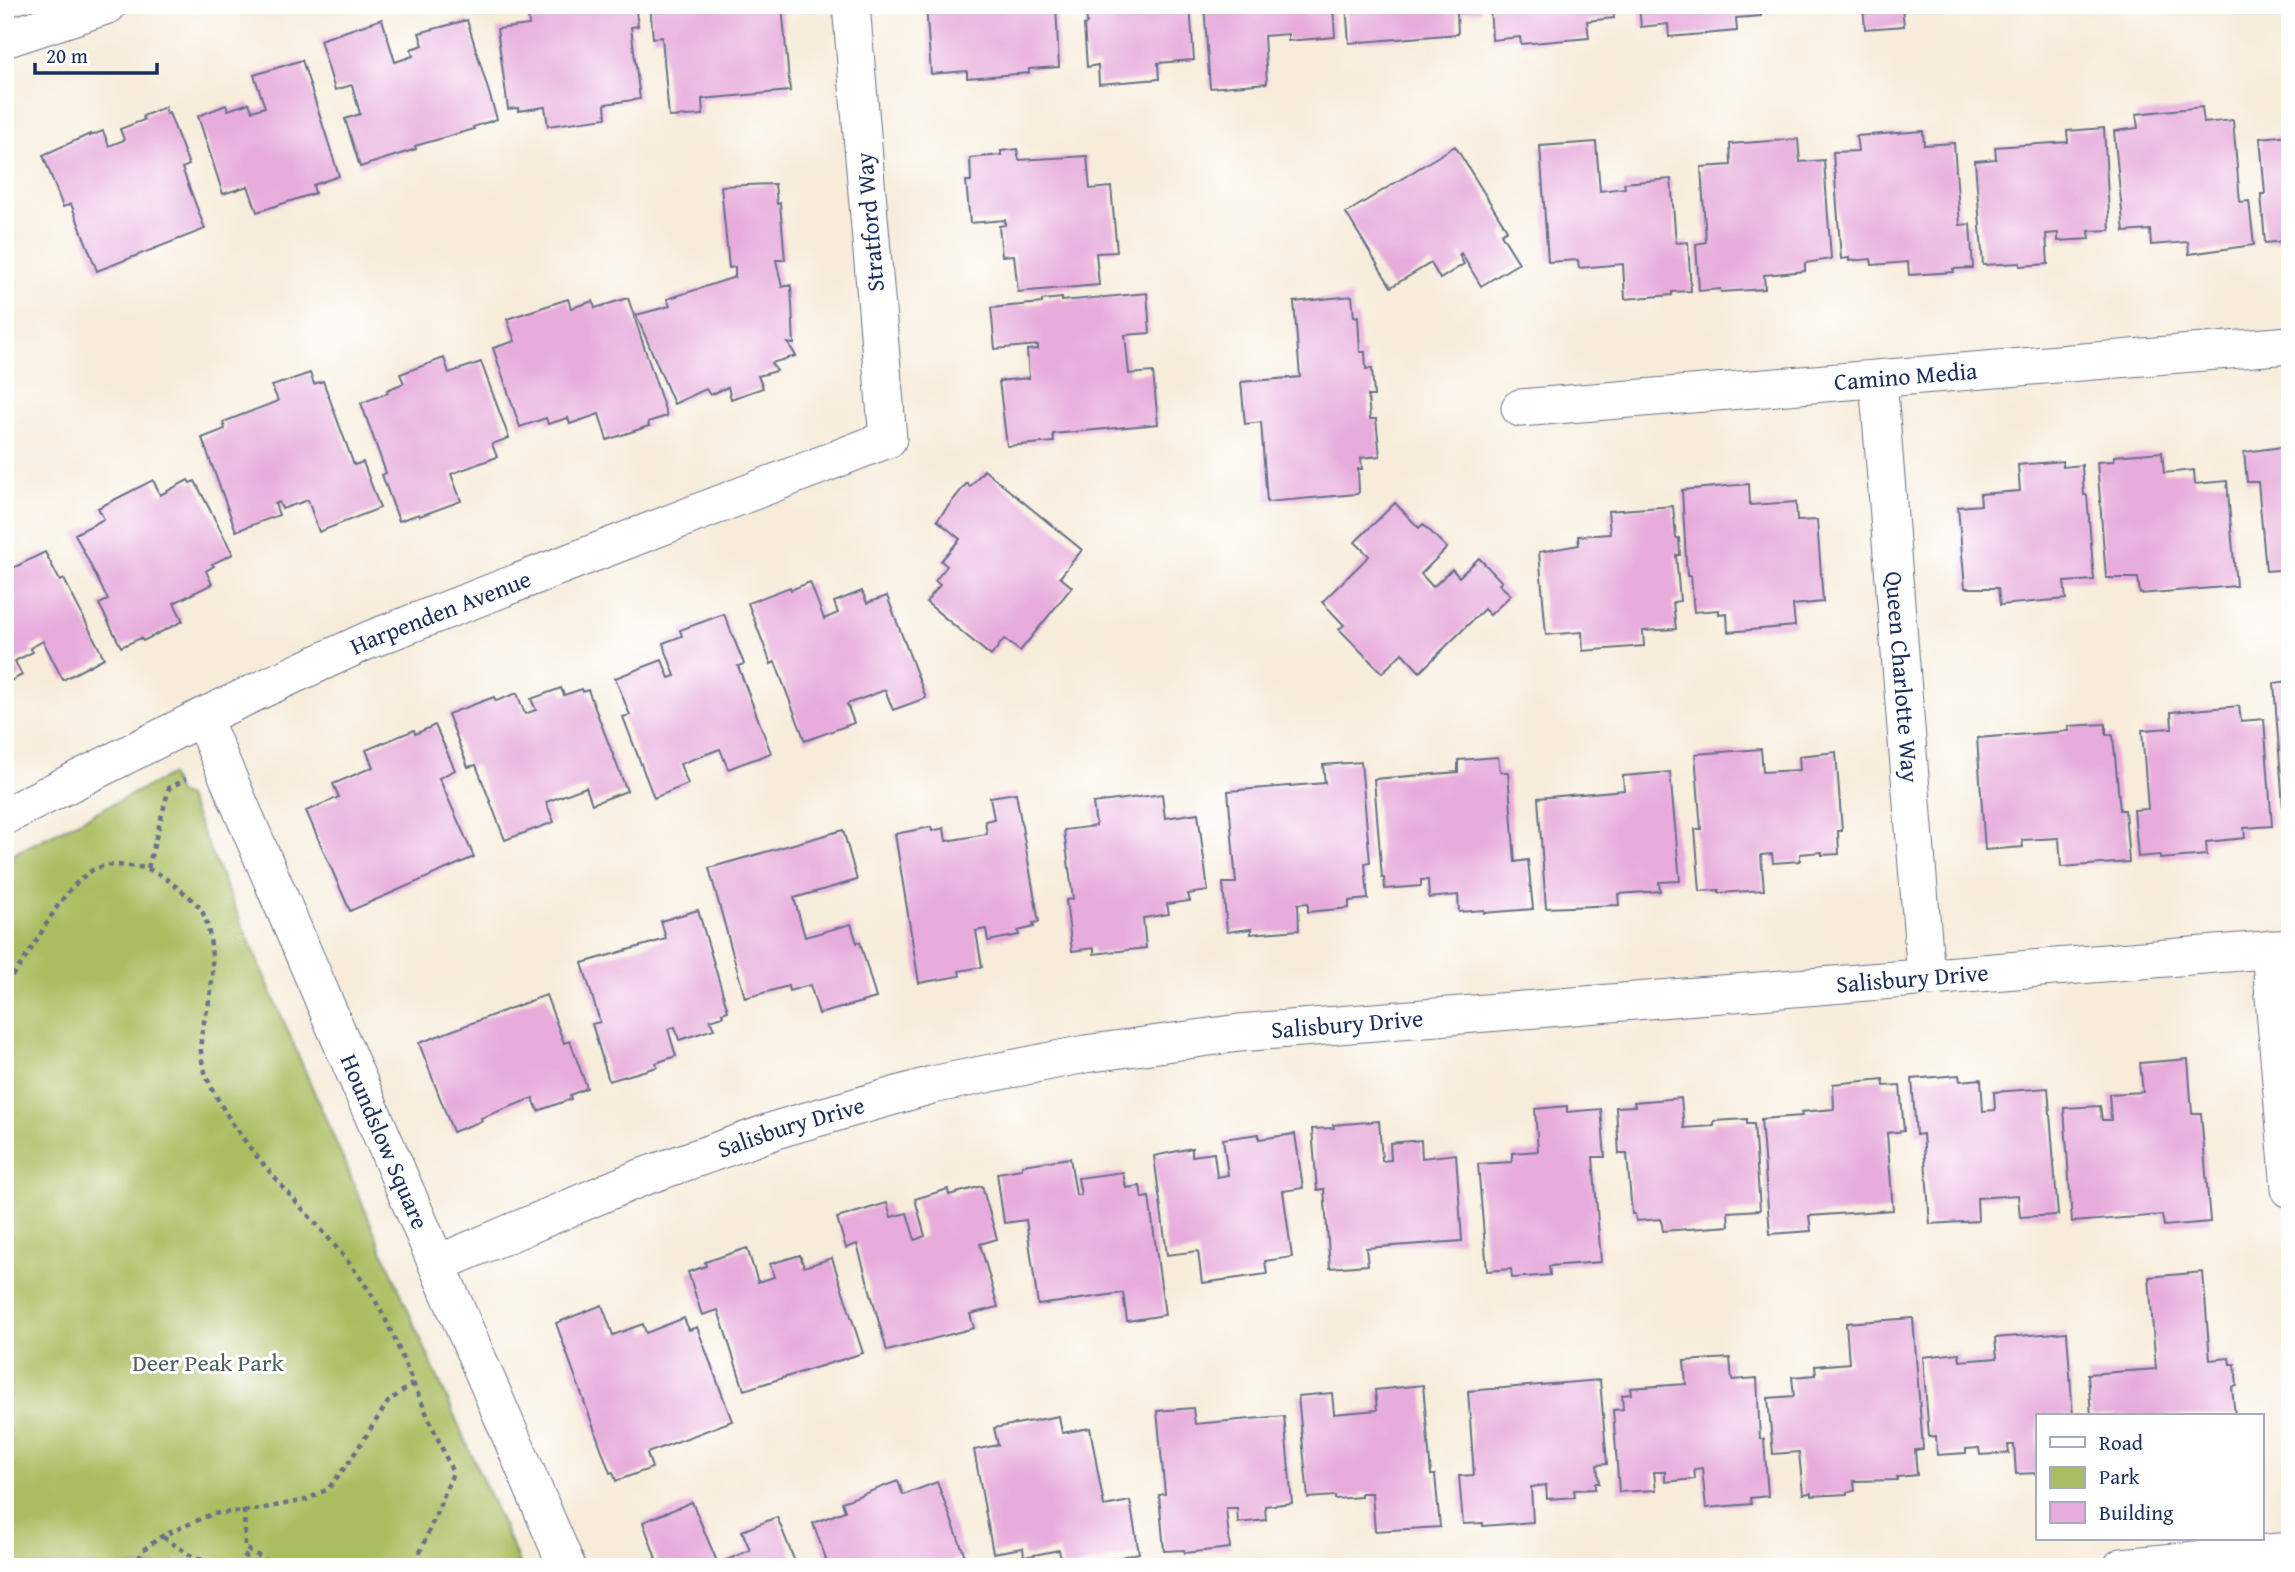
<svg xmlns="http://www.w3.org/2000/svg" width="2295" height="1572" font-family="'Gentium Book Plus',serif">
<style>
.green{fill:#aabd61;stroke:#627660;stroke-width:2}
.building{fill:#e7acdb}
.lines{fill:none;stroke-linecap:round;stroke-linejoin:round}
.minor-casing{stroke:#687189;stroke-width:39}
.path{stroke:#687189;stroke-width:4.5;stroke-dasharray:5 5;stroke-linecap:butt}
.minor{stroke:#fff;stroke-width:37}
.labels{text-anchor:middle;stroke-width:6;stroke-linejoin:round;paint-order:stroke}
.street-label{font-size:24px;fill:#1b2f5e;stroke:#fff}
.park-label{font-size:24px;fill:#4d615f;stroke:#fff}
</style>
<rect width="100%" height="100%" fill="#fff"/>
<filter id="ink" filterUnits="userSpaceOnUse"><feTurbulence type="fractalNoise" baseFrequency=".0143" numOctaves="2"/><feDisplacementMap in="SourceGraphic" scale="14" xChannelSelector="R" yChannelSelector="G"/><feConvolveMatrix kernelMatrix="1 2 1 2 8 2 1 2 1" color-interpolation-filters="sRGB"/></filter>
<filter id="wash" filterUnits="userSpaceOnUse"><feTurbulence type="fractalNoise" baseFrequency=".00686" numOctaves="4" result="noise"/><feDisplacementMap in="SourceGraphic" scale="28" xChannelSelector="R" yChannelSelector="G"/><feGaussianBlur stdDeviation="1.57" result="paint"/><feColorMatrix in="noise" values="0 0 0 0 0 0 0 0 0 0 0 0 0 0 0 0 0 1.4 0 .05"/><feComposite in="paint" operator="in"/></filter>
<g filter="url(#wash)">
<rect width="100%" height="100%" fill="#f7ecda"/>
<path class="green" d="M170 775 178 793 187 797 414 1324 521 1567H5V858Z"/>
<g id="blocks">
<path class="building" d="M544 5H635L638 26 631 27 640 99 605 104 606 118 548 126 545 107 518 111V108L508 109 497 29 529 25 527 8Z
M650 5H718V9H727V5H757V9L782 6 790 91 702 99 703 115 669 117 662 37 653 38Z
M926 5H1056L1059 67 1029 69V73L967 78V71L931 74Z
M1086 5H1190L1194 60 1158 63 1159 79 1099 84 1098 65 1087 67 1084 25 1087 24Z
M1204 5H1333L1335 37 1288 41V34L1264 36 1267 83 1210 88Z
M1346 5H1480L1481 11 1457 13 1458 34 1349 43Z
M1490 5H1613L1614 18 1587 21 1589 38 1521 44 1520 37 1492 40Z
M1639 5H1760L1761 16 1736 18 1737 31 1669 37 1668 24 1641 27Z
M1778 5H1806V7L1778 9Z
M1863 5H1902L1904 26 1865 29Z
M382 19 395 62 413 56 411 49 423 45 419 33 467 20 497 119 473 127 474 129 415 146 416 149 360 167 345 119 360 114 352 85 335 90 320 40Z
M302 60 339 176 313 185 315 193 257 212 248 186 223 194 198 116 226 105 228 110 249 103 252 111 265 107 254 75Z
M165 107 167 114 169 113 189 165 182 168 205 229 97 271 71 204 63 207 43 155 90 134V136L103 131 109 146 124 140 120 129 144 120 143 116Z
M2202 107 2204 123 2233 120 2240 202 2249 201 2254 245 2189 254 2188 242 2151 245 2150 230 2124 232 2114 131 2138 128 2136 114Z
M2104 128 2110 230 2089 231 2090 239 2058 241V233L2046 234 2048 264 2020 266V263L1983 265 1975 161 1996 159 1995 147 2068 142 2067 131Z
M1923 131 1924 145 1954 143 1960 225 1970 224 1973 268 1953 269 1954 272 1909 275 1908 262 1872 265 1871 259 1849 261V258L1841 259 1833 152 1858 151 1856 136Z
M2290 135V245H2286L2285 241 2265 243 2261 194H2265L2260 138Z
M1798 139 1800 162 1824 160 1831 259 1805 263V271L1764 275 1765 289 1721 292 1720 289 1699 291 1696 244 1706 242 1701 167 1731 165 1730 144Z
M1596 142 1600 191 1625 188 1624 183 1671 179 1676 243 1688 242 1691 291 1672 292V295L1625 299 1623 264 1579 268 1578 260 1548 262 1540 146Z
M1455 146 1507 230 1501 234 1519 263 1481 286 1461 253 1459 255 1464 264 1440 279 1431 263 1391 287 1346 213Z
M1017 149 1019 160 1087 156 1090 189 1111 187 1117 252 1096 253 1099 285 1018 292 1014 255 1002 256 999 226 1005 225V220L970 223 966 181H971L970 158 1001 155V151Z
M775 184 777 204 780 203 785 260H776L782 287 791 285 794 344 788 343 796 356 771 363 777 371 758 376 763 388 731 399 728 387 710 395 706 389 674 404 636 315 670 306 667 299 735 277V267L729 268 721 186Z
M1147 293 1150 333 1125 335 1129 374 1153 372 1158 424 1053 434 1054 442 1007 446 999 381 1029 378 1027 350 1038 349V345L995 349 991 308 1042 303V300L1062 298V301Z
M1352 296 1354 317 1358 316 1360 352H1365L1366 369 1372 368 1374 396H1368L1370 419H1376L1380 456 1361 458 1362 469H1358L1359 492 1357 494 1267 502 1261 422 1245 424 1241 382 1300 377 1294 302Z
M628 298 667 416 648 422 649 426 607 440 599 414 570 424 568 418 548 424 546 418 520 427 493 348 515 341 507 319 568 299 571 308 593 301 595 308Z
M444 358 449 373 481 362 509 438 492 444 497 457 451 474 461 501 420 516 419 514 399 521 382 475 386 473 361 403 388 393 387 390 404 383 400 374Z
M310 373 314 384 323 381 354 465 363 462 380 508 319 532 308 500 282 509 279 502 275 504 279 515 236 531 202 438 225 429 223 422 278 401 272 386Z
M2290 446V569L2266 571 2258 482H2247L2244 452Z
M2162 452 2164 473 2194 470 2195 484 2227 481 2236 586 2140 594 2138 578H2106L2097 462 2114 461V456Z
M2063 461V467L2082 465 2084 495H2087L2094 580 2064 582 2066 599 2000 605 1998 588H1965L1958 507 1981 505 1980 494 2020 491 2018 465Z
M984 470 1082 550 1060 577 1072 587 1020 651 1004 639 991 656 926 602 940 585 935 581 947 566 941 561 960 539 937 520 967 483 970 487Z
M153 480 160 495 188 480 190 483 195 481 233 554 212 564 214 566 206 571 212 584 174 603 183 621 143 641 141 638 121 647 99 604 108 600 75 534 104 519 98 508Z
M1749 484 1750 505 1796 502 1797 521 1817 520 1823 602 1793 605 1795 626 1728 632 1727 613 1719 614V610L1694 612 1691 576H1687L1682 490Z
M1395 503 1419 528 1423 524 1447 548 1421 574 1433 587 1452 569 1459 577 1479 558 1502 582 1499 584 1511 595 1490 615 1484 609 1420 672 1402 653 1382 673 1339 629 1344 625 1322 602 1369 556 1355 542Z
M1673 506 1676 538H1679L1680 555H1676L1680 601 1673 602 1676 629 1643 631 1644 646 1583 651 1582 632 1546 635 1539 552 1579 545 1578 536 1610 534 1608 511Z
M45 552 60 581 64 579 104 658 63 680 43 641 30 648 33 652 15 661 22 675 5 684V562L8 560 13 568Z
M810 582 824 619 838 613 834 602 862 591 867 603 887 596 926 698 893 710 885 690 847 704 854 723 805 741 775 662 771 664 748 603 790 587 791 590Z
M724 614 744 664 738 666 771 753 728 769 720 749 680 764 688 784 654 798 623 717 630 715 615 678 662 660 669 678 675 676 663 643 682 636 680 630Z
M2290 681V805L2283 806 2274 683Z
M561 688 564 695 582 689 583 692 588 690 627 791 592 804 586 787 546 802 554 822 505 840 476 765 468 767 448 714 494 697 496 701 517 693 525 714 536 710 531 699Z
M2239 706 2241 721 2264 719 2272 826 2244 828 2245 838 2206 842 2207 855 2160 859V855L2138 857 2134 810 2148 809 2142 730 2172 728 2171 712Z
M2106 724V735H2113L2120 810H2125L2129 862 2061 867 2059 838 2022 840 2023 847 1985 850 1977 738 2069 731 2068 726Z
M435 725 455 770 439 778 474 857 350 911 306 811 339 797 333 784 373 767 366 750 414 730 415 734Z
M1761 749 1763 772 1800 770 1799 756 1836 752 1842 831H1838L1839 854 1822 855V852L1800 854V861L1773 863 1772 854 1761 855 1764 890 1719 893V890L1700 891 1695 829H1701L1695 754Z
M1498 757 1500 772H1508L1515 862 1528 860 1533 909 1484 913V910L1459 912 1458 895 1429 898 1428 880H1421V886L1385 889 1384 878H1382L1374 779 1458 772V760Z
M1361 762 1370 862 1365 863 1368 899 1349 901V908L1308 912V903L1298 904 1299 930 1251 934V929L1227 932 1223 883H1236L1228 791 1325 783 1323 765Z
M1670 772 1680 881 1659 882 1660 891 1618 894 1619 905 1546 908 1538 798 1624 790 1623 776Z
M1016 793 1039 922 1033 923 1034 927 1018 931 1019 935 988 941 986 929 976 931 982 967 959 971 960 976 919 983 895 834 931 827 932 831 944 828 946 841 987 834 985 821 994 819 990 797Z
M1162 794 1165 818 1198 813 1208 891 1188 894 1190 901 1167 904 1169 914 1143 918 1146 948 1094 954V948L1072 951 1066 900 1073 899 1064 830 1096 826 1093 803Z
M843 830 857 880 794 898 805 937 851 924 857 943 860 942 876 998 819 1014 810 985 789 991 788 986 745 998 709 868Z
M698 910 728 1011 722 1013 723 1016 710 1020 714 1029 679 1040 675 1027 668 1029 676 1056 656 1063 657 1067 609 1081 592 1024 600 1022 582 963 666 939 661 921Z
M546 995 564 1043 570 1041 587 1088 570 1095 571 1099 538 1111 533 1098 481 1118 482 1121 453 1132 419 1043Z
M2188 1059 2192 1113H2201L2210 1222 2164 1226 2162 1215 2072 1222 2064 1108 2100 1106 2102 1120H2111L2109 1094 2143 1092 2140 1063Z
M1959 1075 1960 1081 1981 1079 1983 1111 1995 1110 1994 1092 2048 1088 2058 1215 2020 1217 2018 1195 1977 1198 1978 1221 1930 1224 1923 1134 1916 1135 1912 1079Z
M1883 1079 1884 1086 1900 1085 1904 1131 1887 1133 1893 1210 1809 1216 1811 1231 1770 1234 1761 1119 1802 1116 1801 1112 1834 1109 1833 1084Z
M1681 1098 1684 1128 1714 1126V1121L1747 1119V1124H1754L1760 1210 1728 1212 1729 1226 1663 1231 1661 1219 1636 1221 1635 1214H1632L1627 1154H1619L1616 1107 1635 1106 1634 1102Z
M1567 1106V1112L1601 1109 1605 1157H1593L1601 1262 1549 1266 1550 1275 1512 1278 1511 1269 1487 1271 1478 1164 1512 1162V1153L1538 1151 1535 1109Z
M1379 1121 1382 1161 1391 1160 1390 1143 1421 1140 1422 1158 1456 1154 1462 1241 1366 1248 1368 1265 1330 1268 1324 1189 1317 1190 1312 1129 1334 1128 1333 1125Z
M1259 1134V1139L1295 1134 1303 1188 1283 1191 1292 1257 1265 1261 1267 1274 1202 1283 1198 1251 1167 1255 1154 1156 1192 1148V1156L1214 1153 1217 1177 1228 1175 1223 1139Z
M1070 1158 1076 1195H1081L1078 1178 1123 1172 1126 1188 1140 1186 1142 1198 1149 1197 1165 1315 1127 1321 1123 1293 1038 1305 1026 1220 1004 1223 997 1173 1022 1169V1165Z
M982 1186 997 1239 980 1244 998 1307 970 1314 974 1328 887 1351 857 1244 846 1248 837 1218 887 1203 891 1217 907 1213 915 1240 925 1236 915 1199 948 1189 949 1195Z
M747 1248 758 1282 774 1277 770 1264 800 1255 804 1267 832 1258 863 1353 744 1390 718 1310 702 1315 688 1272 706 1266 705 1262Z
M2203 1272 2210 1360 2229 1358 2230 1364H2235L2237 1386 2232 1387 2235 1416H2091L2088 1374 2156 1369 2149 1277Z
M602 1305 613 1335 643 1324 646 1333 684 1318 689 1330 697 1327 732 1421 647 1453 652 1468 616 1481 613 1472 610 1473 556 1323Z
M1913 1318 1923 1449 1915 1450 1917 1475 1897 1477V1480L1854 1481 1855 1491 1847 1492V1494L1811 1496V1493L1803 1494 1799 1452 1773 1454 1768 1398 1794 1396 1792 1377 1816 1375 1815 1366 1849 1363 1846 1323Z
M2067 1332 2073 1416H2038V1473L2016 1474 2014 1445H2008L2009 1453 1980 1455 1979 1448 1966 1449V1453L1937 1455 1936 1436 1929 1437 1923 1357 1959 1353 1960 1361 1997 1358 1995 1338Z
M1730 1358 1732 1380 1757 1378 1760 1439H1764L1768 1496 1750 1498 1751 1504 1706 1508 1702 1468 1694 1469 1695 1479 1665 1482V1472H1654L1656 1490 1619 1492 1613 1410 1623 1409 1622 1395 1631 1394 1630 1388 1686 1384 1684 1361Z
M1600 1380 1607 1464 1597 1465 1599 1483H1595V1489L1574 1490 1575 1497 1547 1499 1546 1485 1531 1487 1533 1522 1483 1526V1523L1463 1524 1459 1476 1474 1475 1468 1391Z
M1423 1385 1431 1475H1435L1440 1527 1375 1531 1372 1493H1361V1497L1335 1499V1496L1308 1498 1298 1396 1332 1393 1334 1414 1377 1410 1375 1390Z
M1193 1408 1195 1424 1284 1416 1292 1503 1265 1506 1266 1520 1238 1523 1237 1508H1226L1230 1548 1185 1553 1184 1550 1164 1551 1159 1495 1165 1494 1157 1411Z
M1059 1416 1062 1433 1090 1428 1104 1506 1130 1501 1139 1553 1076 1567H1063L1059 1550 1024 1557 1023 1548 993 1553 974 1450 998 1445 994 1428Z
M898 1481 903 1495 937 1482 965 1556 935 1567H829L813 1523 845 1511 842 1502Z
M692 1502 718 1564 750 1550 742 1531 777 1517 797 1567H659L643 1522Z
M177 1559 196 1567H174Z"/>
</g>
</g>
<g filter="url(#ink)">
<use href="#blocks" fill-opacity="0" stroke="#687189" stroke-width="2"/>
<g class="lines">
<defs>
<g id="minor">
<path d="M5 39 108 5"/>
<path id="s1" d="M1878 379 1926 977"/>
<path id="s2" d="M1520 408 2290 345"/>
<path id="s3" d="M202 717 567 1567"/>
<path id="s4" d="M5 816 202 717 369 640 888 439 851 5"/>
<path d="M2270 949 2290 1189"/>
<path id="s5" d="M437 1264 640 1178 782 1128 932 1085 1085 1054 1239 1033 2290 948"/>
<path d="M2122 1567 2290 1551"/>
</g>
</defs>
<use href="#minor" class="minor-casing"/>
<path class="path" d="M148 868 169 788 186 779
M5 983C38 951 50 902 87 874 101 862 121 865 138 867 154 868 167 879 179 889 186 894 194 900 199 907 212 923 214 968 211 989 209 1010 199 1029 201 1052 202 1067 208 1082 216 1096 257 1172 324 1222 370 1292 388 1320 400 1352 413 1383L388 1402 349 1462 328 1489 306 1500 254 1510 212 1514 162 1536 143 1550 135 1567
M413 1383 453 1473 414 1567
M244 1510 245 1548 278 1567
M163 1537 190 1555 222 1567
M239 1567 249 1550"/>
<use href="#minor" class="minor"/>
</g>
</g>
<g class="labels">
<g class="street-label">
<text transform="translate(870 222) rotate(-95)" y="8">Stratford Way</text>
<text dy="8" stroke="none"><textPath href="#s2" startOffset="387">Camino Media</textPath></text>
<text dy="8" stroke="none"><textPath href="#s4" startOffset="481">Harpenden Avenue</textPath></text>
<text dy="8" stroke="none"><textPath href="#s1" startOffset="299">Queen Charlotte Way</textPath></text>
<text dy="8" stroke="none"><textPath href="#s5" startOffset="1514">Salisbury Drive</textPath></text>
<text dy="8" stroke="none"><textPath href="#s5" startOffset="947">Salisbury Drive</textPath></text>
<text dy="8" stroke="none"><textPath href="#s5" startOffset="380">Salisbury Drive</textPath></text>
<text dy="8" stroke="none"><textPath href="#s3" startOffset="462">Houndslow Square</textPath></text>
</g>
<g class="park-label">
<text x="208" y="1371">Deer Peak Park</text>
</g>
</g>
<rect width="2295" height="1572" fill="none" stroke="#fff" stroke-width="28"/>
<rect x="2036" y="1414" width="228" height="126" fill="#ffffff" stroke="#a4acbf" stroke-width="2"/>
<rect x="2050" y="1437" width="35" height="10" fill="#ffffff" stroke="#a4acbf" stroke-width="2"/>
<text x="2099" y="1450" font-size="21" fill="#1b2f5e">Road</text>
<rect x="2050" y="1467" width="35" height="21" fill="#aabd61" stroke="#a4acbf" stroke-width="2"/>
<text x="2099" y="1484" font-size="21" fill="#1b2f5e">Park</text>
<rect x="2050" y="1502" width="35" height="21" fill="#e7acdb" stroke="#a4acbf" stroke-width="2"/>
<text x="2099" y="1520" font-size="21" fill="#1b2f5e">Building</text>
<path d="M35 63v10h122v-10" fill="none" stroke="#1b2f5e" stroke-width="3.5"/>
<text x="46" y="63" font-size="21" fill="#1b2f5e" stroke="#ffffff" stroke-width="5" paint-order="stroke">20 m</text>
</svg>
